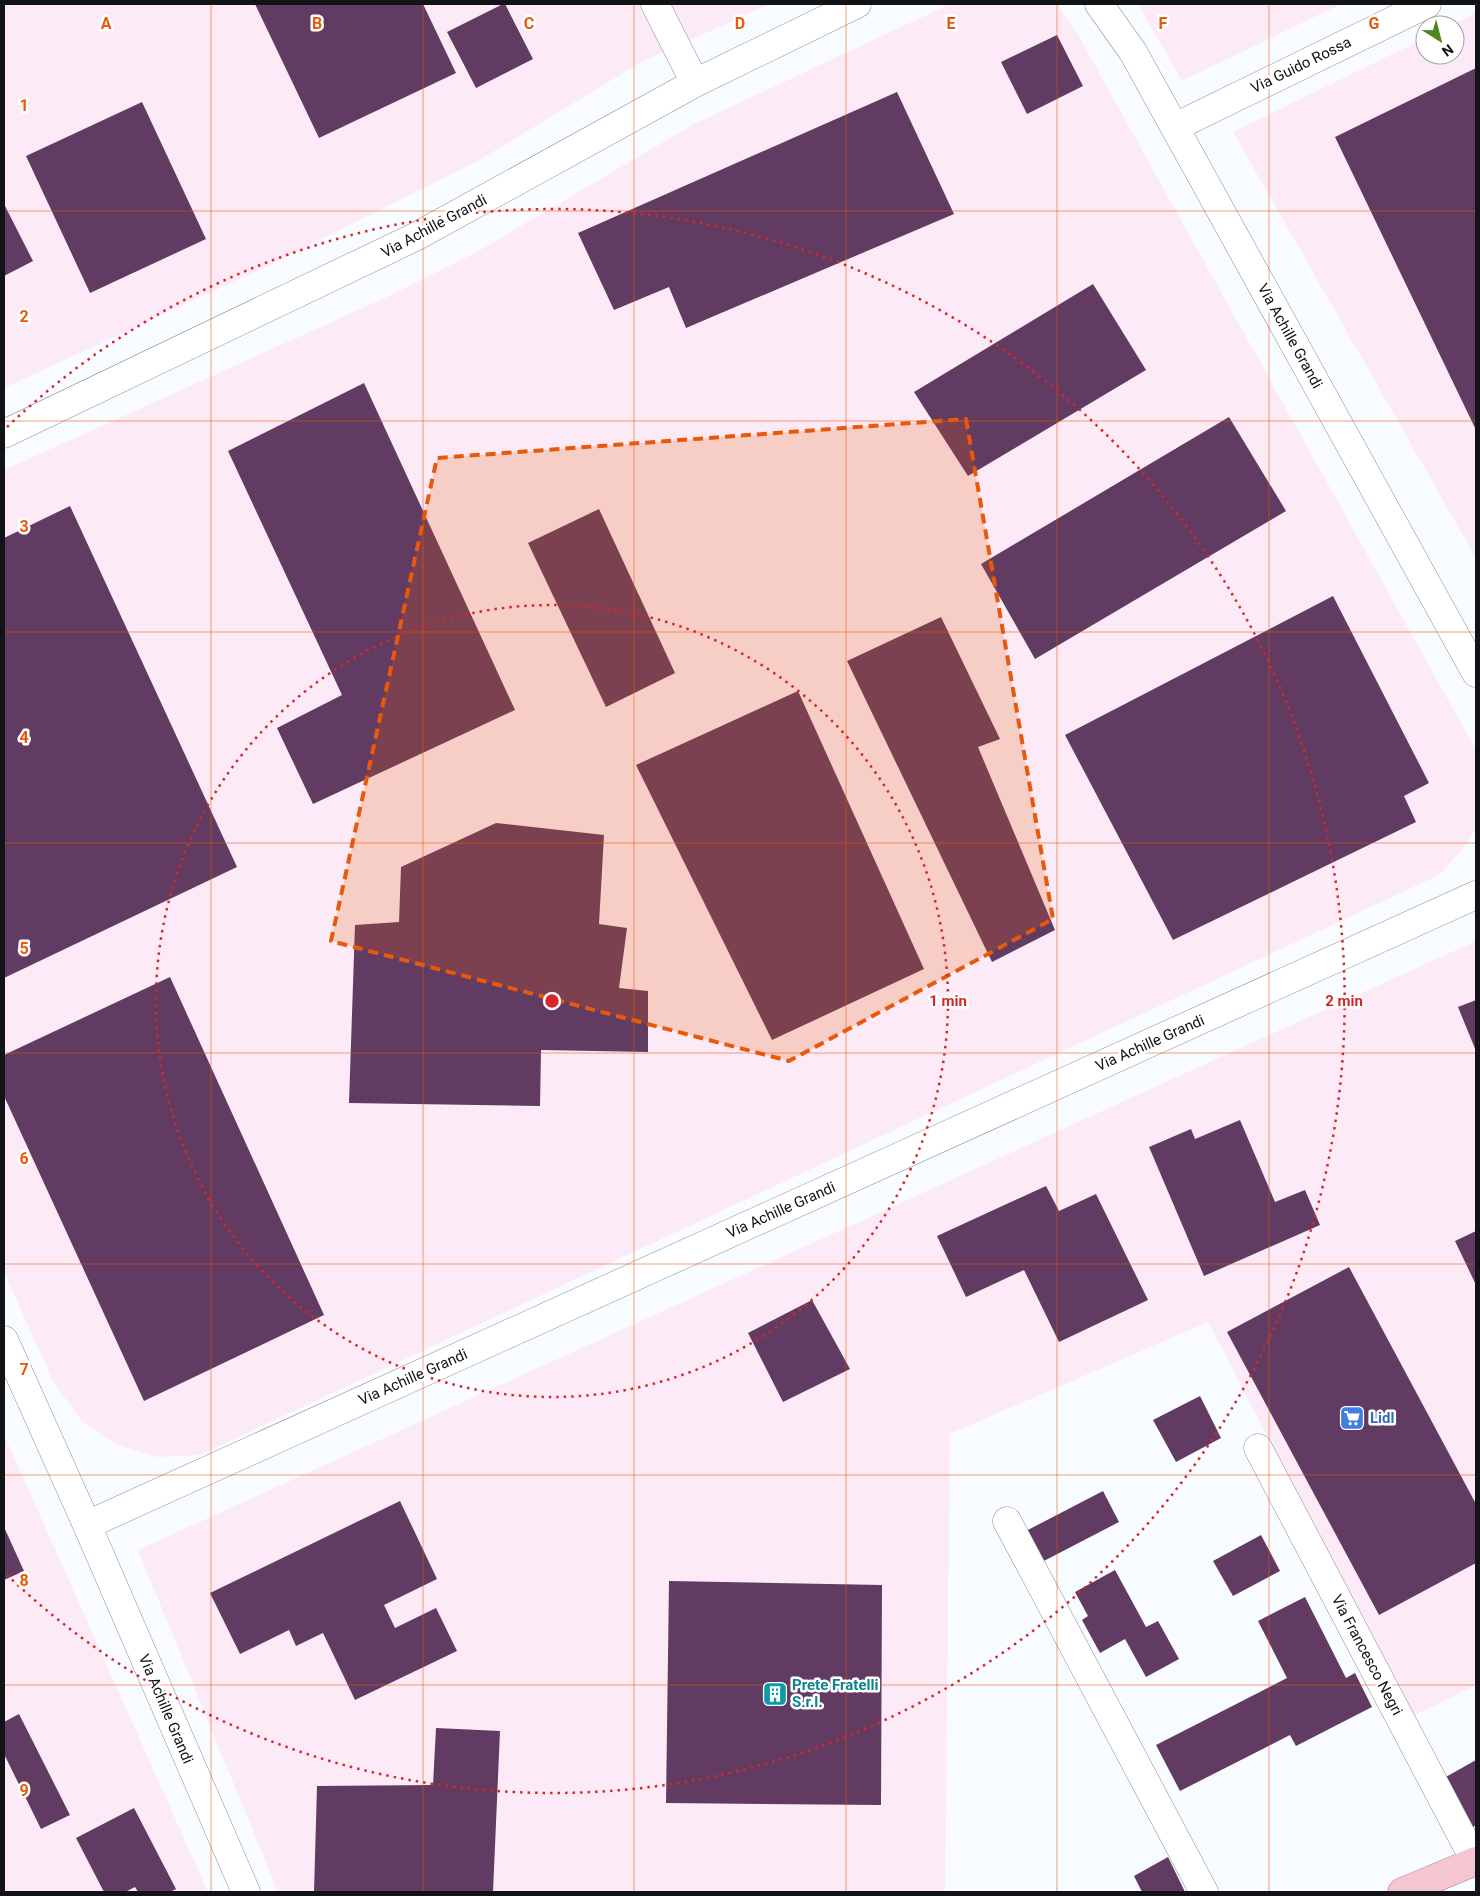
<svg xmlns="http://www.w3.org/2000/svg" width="1480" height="1896" font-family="Roboto,sans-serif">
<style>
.industrial{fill:#fcebf6}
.building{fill:#623b63}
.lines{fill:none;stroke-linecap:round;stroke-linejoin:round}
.minor-casing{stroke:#8c9097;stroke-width:29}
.major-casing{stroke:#a16e7a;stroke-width:29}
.minor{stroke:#fff;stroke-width:28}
.major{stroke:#f5c5d0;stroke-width:28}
.marked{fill:#e8590c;fill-opacity:0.2;stroke:#e8590c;stroke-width:4;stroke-dasharray:10 6;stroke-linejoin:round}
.grid{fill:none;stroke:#e8590c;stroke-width:1;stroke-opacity:0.55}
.ring{fill:none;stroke:#d62828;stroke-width:2.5;stroke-dasharray:2.5 5}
.labels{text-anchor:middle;stroke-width:5;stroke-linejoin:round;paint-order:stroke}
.street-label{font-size:15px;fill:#121316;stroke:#fff}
.shop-label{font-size:15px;font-weight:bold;fill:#366cbe;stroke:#fff;text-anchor:start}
.culture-label{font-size:15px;font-weight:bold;fill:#0d838f;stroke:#fff;text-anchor:start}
.grid-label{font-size:16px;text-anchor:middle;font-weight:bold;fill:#e8590c;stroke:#fff;stroke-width:5;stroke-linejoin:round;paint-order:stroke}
.centre{fill:#d62828;stroke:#fff;stroke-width:2.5}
.ring-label{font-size:15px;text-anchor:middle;font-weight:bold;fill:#d62828;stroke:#fff;stroke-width:5;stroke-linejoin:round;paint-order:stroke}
</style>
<rect width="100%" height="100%" fill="#f8fbff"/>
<path class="industrial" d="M4 4H771L643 61 476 162 263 268 4 388Z
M950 4H1058L1078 35 1476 750V826L1468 843 1439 875 200 1455 157 1457 117 1445 82 1421 54 1383 4 1272V470L387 297 475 253 694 124Z
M1138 4H1341L1182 81Z
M1476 13V558L1233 132 1425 38V55H1455V25H1451Z
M1476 941V1685L1413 1716 1208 1322 950 1434 945 1892H278L138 1550Z
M4 1435 208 1892H4Z"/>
<path class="building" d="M255 4H423L456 73 319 138Z
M503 4H505L533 59 476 88 447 32Z
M1057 35 1083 86 1027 114 1001 62Z
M1476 68V430L1335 137Z
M897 92 954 214 686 328 669 287 614 310 578 233Z
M142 102 206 239 90 293 26 156Z
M4 204 33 261 4 276Z
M1093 284 1146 370 968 476 914 392Z
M364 383 515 710 313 804 277 728 342 695 228 451Z
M1229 417 1286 511 1035 659 981 564Z
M70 506 237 867 4 978V538Z
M599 509 675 673 606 707 528 543Z
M1333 596 1429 783 1404 796 1416 822 1173 940 1065 735Z
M941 617 1000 739 978 747 1055 930 992 962 847 661Z
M798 691 924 969 772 1040 636 765Z
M496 823 604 835 599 924 627 928 619 988 648 991V1052L541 1050 540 1106 349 1103 355 925 399 922 401 867Z
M170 977 324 1315 144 1401 4 1096V1055Z
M1476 1000V1051L1458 1007Z
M1240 1120 1275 1202 1305 1190 1320 1225 1204 1276 1149 1147 1191 1129 1195 1139Z
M1046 1186 1059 1211 1096 1194 1148 1300 1059 1342 1024 1270 966 1297 937 1236Z
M1476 1231V1285L1455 1241Z
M1349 1267 1476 1504V1563L1379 1615 1227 1332Z
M812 1300 850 1369 783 1402 748 1333Z
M1200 1396 1221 1438 1176 1462 1153 1420Z
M1103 1491 1119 1522 1040 1563 1024 1532Z
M400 1501 437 1579 384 1605 395 1628 436 1608 457 1651 355 1700 323 1633 296 1646 289 1630 240 1654 210 1593Z
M4 1527 24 1571 4 1580Z
M1261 1535 1280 1571 1233 1596 1213 1561Z
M1115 1570 1146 1627 1158 1621 1179 1659 1146 1677 1125 1639 1100 1653 1082 1620 1088 1616 1075 1592Z
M669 1581 882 1585 881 1805 666 1803Z
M1305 1597 1346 1678 1355 1673 1372 1707 1296 1746 1290 1735 1180 1791 1156 1745 1287 1678 1258 1621Z
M19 1714 70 1815 41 1829 4 1754V1722Z
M436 1728 500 1731 493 1892H314L317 1786 433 1785Z
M1476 1760V1825L1472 1828 1444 1778Z
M134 1808 176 1889 170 1892H138L135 1887 125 1892H104L76 1838Z
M1168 1857 1185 1892H1142L1134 1876Z"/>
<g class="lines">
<defs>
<path id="minor" d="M655 4 695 83
M1099 4 1133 52 1476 673
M1175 127 1427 4
M4 434 417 236 695 83 857 4
M4 1340 87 1525 246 1892
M1258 1448 1475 1861
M1007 1521 1204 1892
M87 1525 1476 895"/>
<path id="major" d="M1402 1892 1476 1861"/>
</defs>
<use href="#minor" class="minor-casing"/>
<use href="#major" class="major-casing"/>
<use href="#minor" class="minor"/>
<use href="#major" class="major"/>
</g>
<path class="marked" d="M966 419 1053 919 789 1061 331 941 437 458Z"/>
<path class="grid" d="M211 4V1892M423 4V1892M634 4V1892M846 4V1892M1057 4V1892M1269 4V1892M4 211H1476M4 421H1476M4 632H1476M4 843H1476M4 1053H1476M4 1264H1476M4 1475H1476M4 1685H1476"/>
<g class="ring">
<circle cx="552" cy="1001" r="396"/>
<path d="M7 427A792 792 0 1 1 7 1575"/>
</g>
<defs>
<symbol id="supermarket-square" viewBox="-11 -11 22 22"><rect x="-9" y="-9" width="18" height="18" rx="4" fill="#3f7fe0" stroke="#fff"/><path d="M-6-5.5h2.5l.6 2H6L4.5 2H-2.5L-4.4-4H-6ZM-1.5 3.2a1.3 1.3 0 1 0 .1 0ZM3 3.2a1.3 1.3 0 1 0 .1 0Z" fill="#fff"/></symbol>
<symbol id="building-square" viewBox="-11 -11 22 22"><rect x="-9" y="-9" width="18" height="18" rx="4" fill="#0f9aa8" stroke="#fff"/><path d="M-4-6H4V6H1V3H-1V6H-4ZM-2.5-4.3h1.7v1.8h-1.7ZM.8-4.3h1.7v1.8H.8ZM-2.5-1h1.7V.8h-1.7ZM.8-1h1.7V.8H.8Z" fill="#fff"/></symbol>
</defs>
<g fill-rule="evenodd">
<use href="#supermarket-square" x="1338" y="1404" width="28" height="28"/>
<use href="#building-square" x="761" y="1680" width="28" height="28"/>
</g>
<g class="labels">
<g class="street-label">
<text transform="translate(1301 65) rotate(-26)" y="5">Via Guido Rossa</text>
<text transform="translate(434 226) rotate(-28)" y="5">Via Achille Grandi</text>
<text transform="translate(1290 336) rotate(61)" y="5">Via Achille Grandi</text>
<text transform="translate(1150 1043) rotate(-24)" y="5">Via Achille Grandi</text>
<text transform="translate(781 1210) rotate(-24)" y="5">Via Achille Grandi</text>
<text transform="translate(413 1377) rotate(-24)" y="5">Via Achille Grandi</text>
<text transform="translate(1367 1655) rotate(62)" y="5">Via Francesco Negri</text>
<text transform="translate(166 1709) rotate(67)" y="5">Via Achille Grandi</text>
</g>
<g class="shop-label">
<text x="1370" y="1423">Lidl</text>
</g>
<g class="culture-label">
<text x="792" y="1690">Prete Fratelli<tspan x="792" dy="17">S.r.l.</tspan></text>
</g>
</g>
<g class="grid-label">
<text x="106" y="29">A</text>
<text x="317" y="29">B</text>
<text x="529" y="29">C</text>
<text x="740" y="29">D</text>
<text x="951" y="29">E</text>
<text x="1163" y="29">F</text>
<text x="1374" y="29">G</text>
<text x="24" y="111">1</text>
<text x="24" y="322">2</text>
<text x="24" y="532">3</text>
<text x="24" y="743">4</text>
<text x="24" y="954">5</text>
<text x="24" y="1164">6</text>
<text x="24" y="1375">7</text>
<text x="24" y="1586">8</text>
<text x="24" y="1796">9</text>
</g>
<circle cx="552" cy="1001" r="8" class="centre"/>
<g class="ring-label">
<text x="948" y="1006">1 min</text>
<text x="1344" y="1006">2 min</text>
</g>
<rect width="1480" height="1896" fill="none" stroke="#121316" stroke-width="10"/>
<g transform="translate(1440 40) rotate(144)"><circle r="24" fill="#ffffff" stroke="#a0a1a2"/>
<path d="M0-4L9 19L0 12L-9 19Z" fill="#4c8622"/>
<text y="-8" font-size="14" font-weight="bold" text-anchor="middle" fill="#121316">N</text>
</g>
</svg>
